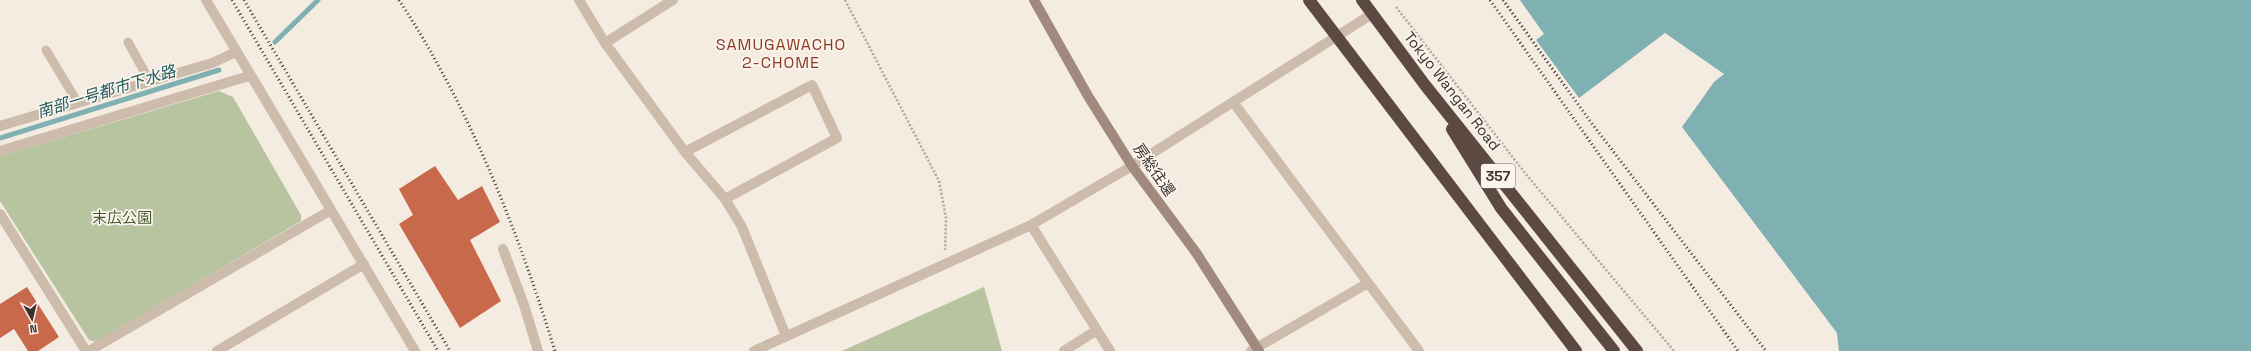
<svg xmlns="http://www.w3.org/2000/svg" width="2251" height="351" font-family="'Space Grotesk','Noto Sans JP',sans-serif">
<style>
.green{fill:#b8c4a0}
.water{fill:#7fb0b2}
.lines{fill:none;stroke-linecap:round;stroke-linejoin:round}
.stream{stroke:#7fb0b2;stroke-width:5}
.building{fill:#c8694b}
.path{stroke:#b9a596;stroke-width:2.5;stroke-dasharray:2 2;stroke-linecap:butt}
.lane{stroke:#cdbbac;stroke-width:9}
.street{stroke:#cdbbac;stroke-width:10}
.secondary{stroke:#a18a7d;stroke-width:10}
.highway{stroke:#5c4a42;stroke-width:12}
.rail{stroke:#3b302b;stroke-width:3;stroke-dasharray:1 3;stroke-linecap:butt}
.labels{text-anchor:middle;stroke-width:3.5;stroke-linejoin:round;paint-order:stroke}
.shield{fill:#fbf5ee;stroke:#756b66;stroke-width:1}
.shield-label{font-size:14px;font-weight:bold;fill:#3b302b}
.street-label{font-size:15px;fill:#3b302b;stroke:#fbf5ee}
.park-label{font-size:15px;fill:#4a5a2e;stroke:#fbf5ee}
.neighbourhood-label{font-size:16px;letter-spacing:1px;fill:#8c3b22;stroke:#fbf5ee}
.water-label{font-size:16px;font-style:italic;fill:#1f5a5e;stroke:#fbf5ee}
</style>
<rect width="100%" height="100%" fill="#f4ebe1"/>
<path class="green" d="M219 91 233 97 301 215V221L96 342 89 340 0 201V156Z
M984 287 1002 351H842Z"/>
<path class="water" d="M1520 0H2251V351H1839L1837 333 1682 127 1714 82 1724 74 1665 33 1579 98 1536 40 1544 34Z"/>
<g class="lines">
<path class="stream" d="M275 42 318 0
M0 138 219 70"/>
</g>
<path class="building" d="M435 166 458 200 482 186 500 222 470 240 501 301 460 328 399 224 413 215 399 189Z
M27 287 59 337 38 351H28L14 329 0 338V304Z"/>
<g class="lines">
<path class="path" d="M845 0 939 181 946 218 945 250
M1396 7 1525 173 1674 351"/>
<path class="lane" d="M128 42 150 82
M46 50 78 103"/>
<path class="street" d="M206 0 415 351
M579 0 605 43 685 152 725 199 742 227 786 336
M605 43 673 0
M1233 102 1419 351
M0 126 212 63 236 52
M0 151 249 76
M685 152 812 85 837 138 725 199
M0 214 86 351
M1031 225 1110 351
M503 249 524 305 538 351
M89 351 331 210
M217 351 364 264
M754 351 1031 225 1132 166 1372 14
M1064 351 1097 330
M1251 351 1368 283"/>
<path class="secondary" d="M1034 0 1088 96 1132 166 1197 254 1259 351"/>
<path class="highway" d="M1309 0 1576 351
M1362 0 1425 85 1637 351
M1452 129 1501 208 1614 351"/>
<path class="rail" d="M232 0 438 351
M244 0 450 351
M399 0C470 108 517 229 555 351
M1490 0 1738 351
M1503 0 1590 121 1766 351"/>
</g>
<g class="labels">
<rect class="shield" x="1481" y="164" width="34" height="24" rx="3"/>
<g class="shield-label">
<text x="1498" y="181">357</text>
</g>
<g class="street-label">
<text transform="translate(1452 91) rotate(52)" y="5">Tokyo Wangan Road</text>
<text transform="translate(1154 170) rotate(55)" y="5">房総往還</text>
</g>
<g class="park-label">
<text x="122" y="223">末広公園</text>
</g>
<g class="neighbourhood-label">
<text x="781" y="50">SAMUGAWACHO<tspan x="781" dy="18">2-CHOME</tspan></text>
</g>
<g class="water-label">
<text transform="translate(106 91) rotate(-17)" y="6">南部一号都市下水路</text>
</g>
</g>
<g transform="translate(32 319) rotate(172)" stroke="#fbf5ee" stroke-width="3" paint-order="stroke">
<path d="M0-3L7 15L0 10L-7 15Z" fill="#3b302b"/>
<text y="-6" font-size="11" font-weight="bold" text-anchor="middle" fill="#3b302b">N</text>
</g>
</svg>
